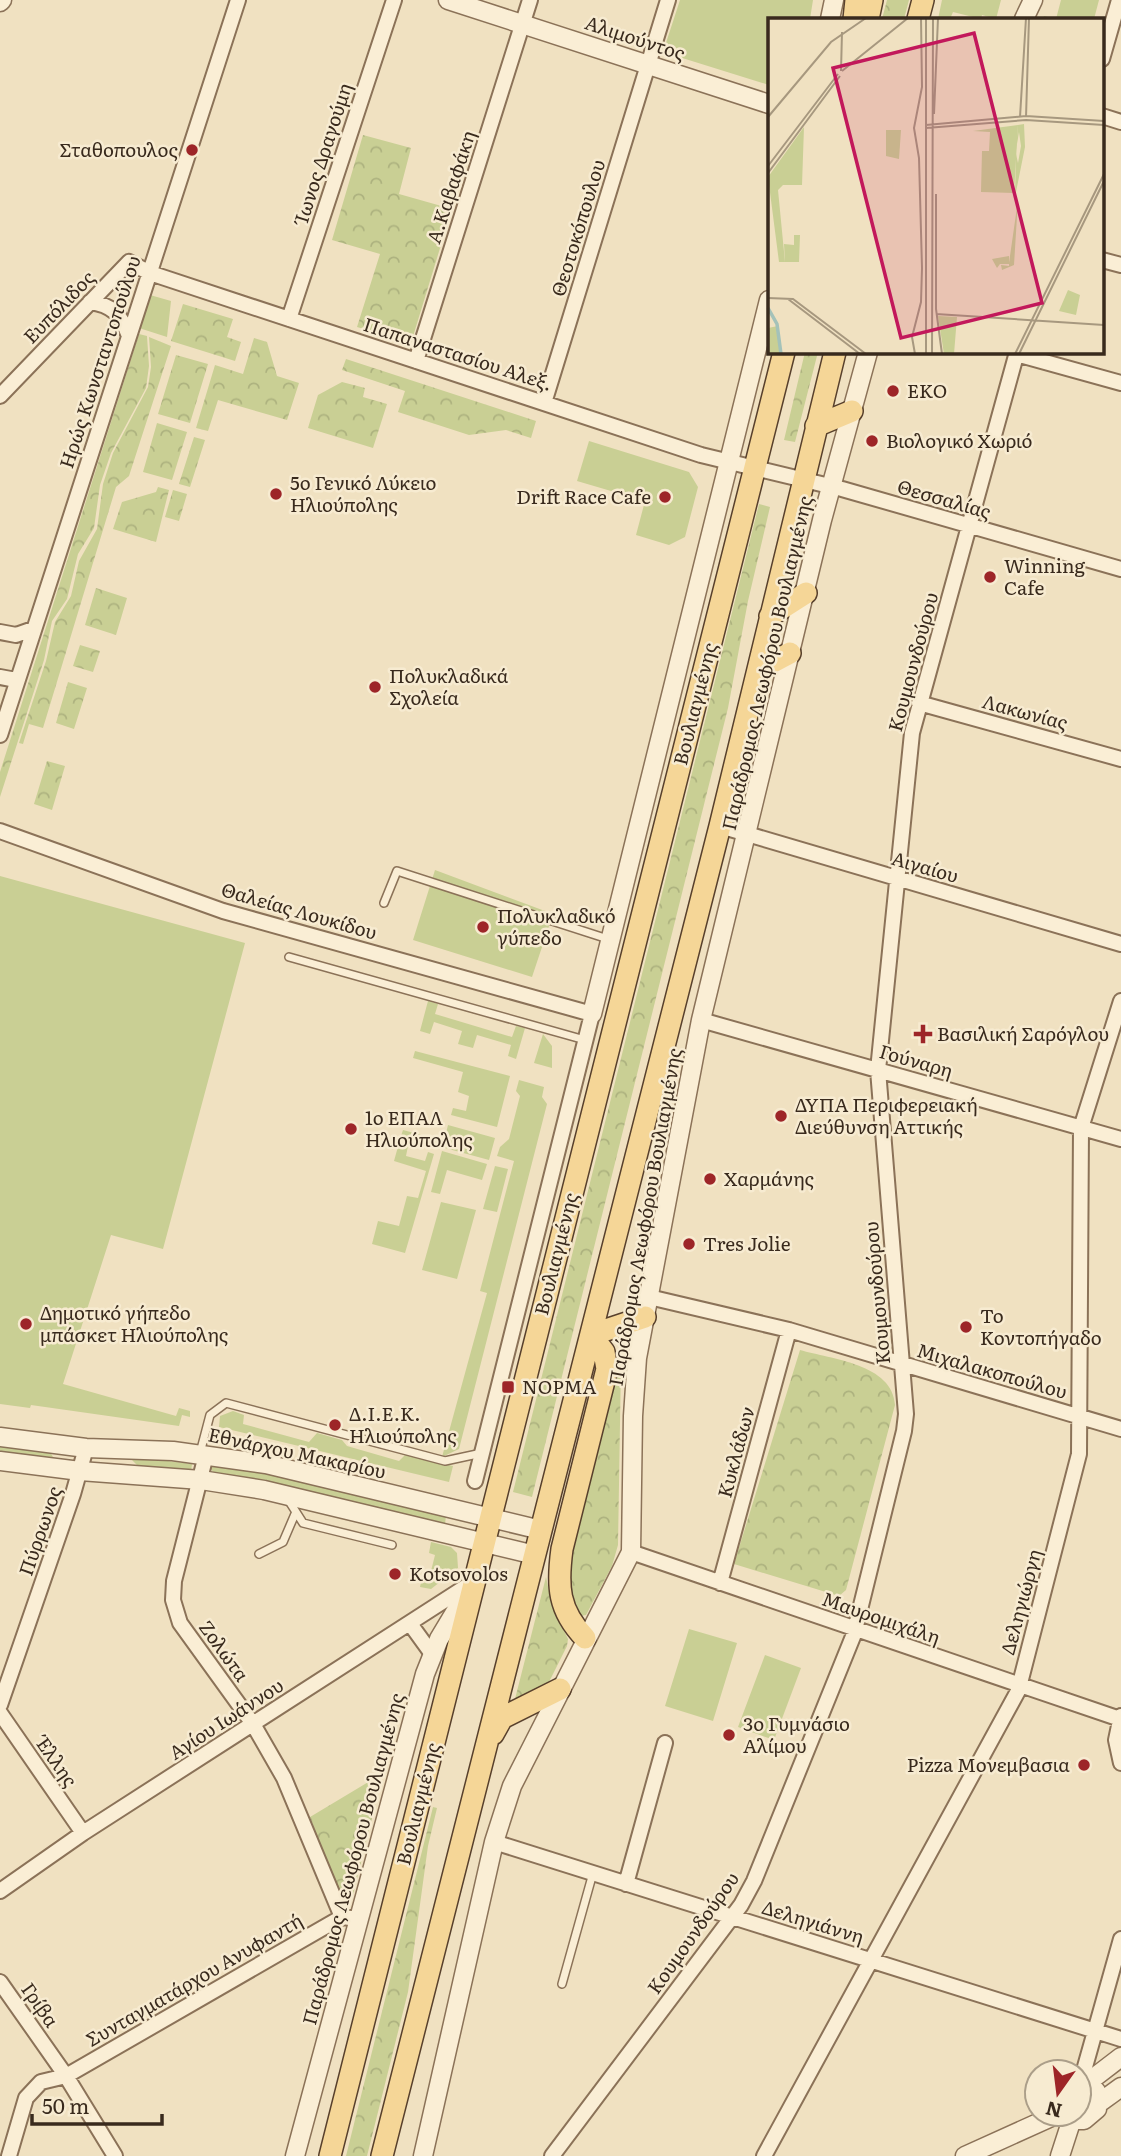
<svg xmlns="http://www.w3.org/2000/svg" width="1121" height="2156" font-family="Literata,serif">
<style>
.grass{fill:#c9cf94}
.forest{fill:url(#forest-crowns)}
.lines{fill:none;stroke-linecap:round;stroke-linejoin:round}
.service-casing{stroke:#8b7258;stroke-width:10}
.minor-casing{stroke:#8b7258;stroke-width:18}
.tertiary-casing{stroke:#8b7258;stroke-width:21}
.primary-casing{stroke:#58402c;stroke-width:24}
.service{stroke:#faeed5;stroke-width:7}
.minor{stroke:#faeed5;stroke-width:14}
.tertiary{stroke:#faeed5;stroke-width:18}
.primary{stroke:#f5d697;stroke-width:21}
.poi-dot{fill:#9d2528;stroke:#f7ebd1;stroke-width:2.5}
.labels{text-anchor:middle;stroke-width:5;stroke-linejoin:round;paint-order:stroke}
.street-label{font-size:19px;fill:#392a1d;stroke:#f7ebd1}
.poi-label{font-size:19px;fill:#392a1d;stroke:#f7ebd1;text-anchor:start}
.inset-river{fill:none;stroke:#a4c2b9;stroke-width:3.5}
.inset-road{fill:none;stroke:#a7987f;stroke-width:2}
.view{fill:#c2185b;fill-opacity:0.15;stroke:#c2185b;stroke-width:3.5}
.inset-edge{fill:none;stroke:#392a1d;stroke-width:3.5}
</style>
<defs>
<pattern id="forest-crowns" width="20" height="18" patternUnits="userSpaceOnUse" patternTransform="scale(1.75)"><rect width="20" height="18" fill="#c9cf94"/><path d="M2 6a3 3 0 1 1 6 0M12 15a3 3 0 1 1 6 0" fill="none" stroke="#adb27f"/></pattern>
</defs>
<rect width="100%" height="100%" fill="#f0e1c1"/>
<path class="grass" d="M680 0H813L810 19H769V85L663 52Z
M942 0H1001L996 19 982 15 981 19 953 12 950 19H938Z
M1061 0H1099L1094 19H1043L1044 16 1056 19Z
M150 295 171 301 167 337 139 328Z
M589 441 689 472 698 487 685 537 669 545 636 535 645 501 577 481Z
M435 870 553 914 532 977 413 940Z
M0 876 245 943 163 1249 111 1235 63 1384 176 1416 179 1408 190 1411V1417L182 1415 179 1426 31 1405 30 1408 0 1404Z
M428 1001 438 1004 435 1014 512 1037 516 1026 525 1028 516 1059 508 1056 511 1045 477 1035 473 1048 458 1044 462 1031 434 1022 430 1034 420 1031Z
M543 1034 552 1046V1068L534 1063Z
M415 1051 510 1076 497 1127 451 1115 453 1108 466 1111 469 1096 458 1092 463 1072 413 1058Z
M519 1080 544 1087 542 1097 547 1104 459 1449 442 1457 487 1293 480 1291 514 1161 497 1156 500 1147 509 1139 520 1096 516 1091Z
M448 1125 495 1138 489 1160 401 1136 403 1130 444 1141Z
M399 1143 408 1146 406 1156 425 1161 428 1152 434 1154 405 1253 372 1244 378 1221 399 1226 407 1196 418 1198 426 1171 394 1161Z
M442 1151 487 1164 482 1180 447 1170 440 1194 431 1192Z
M495 1166 508 1169 497 1212 483 1209Z
M441 1202 476 1210 457 1279 422 1270Z
M233 1411 244 1415 243 1424 309 1442 317 1433 342 1440 347 1446 399 1461 405 1455 453 1466 449 1482 219 1427 220 1416Z
M0 1444 50 1452 53 1457 0 1455Z
M136 1457 192 1464 191 1472 137 1465 132 1460Z
M214 1465 271 1473 446 1516 445 1524 269 1482 215 1474 210 1468Z
M431 1542 451 1547 457 1553 458 1568 431 1589 420 1587 422 1578 429 1579 435 1555 429 1553Z
M689 1629 737 1643 713 1721 665 1706Z
M765 1655 801 1668 774 1740 738 1727Z"/>
<path class="forest" d="M887 0H909L904 19H882Z
M363 135 411 148 399 194 452 209 411 343 357 327 380 254 332 240Z
M183 304 233 319 227 337 241 342 235 361 171 341Z
M139 334 147 336 149 366 146 388 111 453 100 485 94 528 78 554 67 599 52 621 44 660 0 797V772Z
M149 337 171 346 129 476 116 487 43 728 29 724 23 744 19 743 46 661 55 622 71 596 79 561 97 529 103 484 113 453 148 387 151 367Z
M254 338 267 342 277 376 299 383 287 420 218 400 208 431 196 428 215 365 243 374Z
M805 352H818L795 442 784 440Z
M176 355 208 364 190 423 158 414Z
M346 359 536 421 531 438 506 430 469 435 398 412 405 391 342 370Z
M342 382 365 388 363 397 387 404 373 448 308 428 318 395Z
M157 423 187 432 172 480 143 472Z
M194 437 205 440 190 487 179 484Z
M158 487 169 490 156 542 113 529 122 502 156 492Z
M173 490 187 494 179 521 165 517Z
M759 504 770 507 748 601 728 708 532 1497 513 1492Z
M96 588 127 598 116 635 85 625Z
M80 645 100 651 93 672 73 666Z
M68 682 87 688 74 729 56 723Z
M47 761 65 766 52 810 34 804Z
M800 1350C831 1359 893 1364 895 1405L846 1590 839 1596 734 1564Z
M616 1362 621 1363 618 1545 612 1566 586 1615 581 1616 569 1595 568 1566Z
M546 1577 552 1606 568 1639 567 1646 546 1688 515 1699Z
M370 1781 379 1789 353 1895 342 1901 310 1817Z
M433 1807 437 1808 428 1846 408 1992 367 2156H346Z"/>
<g class="lines">
<defs>
<path id="service" d="M384 903 397 871 611 940
M289 957 585 1040
M200 1453 210 1415 226 1403 445 1461 482 1453
M289 1501 303 1523 392 1545
M259 1554 283 1542 295 1514
M562 1984 593 1873"/>
<path id="minor" d="M1102 59 1119 0
M1102 116 1121 122
M1102 260 1121 265
M90 302C113 305 121 315 129 336
M289 319 394 0
M1016 354 1121 383
M416 361 530 0
M0 396 129 262 150 273 701 455 842 489 1121 569
M544 403 668 0
M0 632 16 635 33 629
M0 677 16 680
M919 703 1121 759
M0 735 238 0
M720 826 1121 944
M0 831 223 911 592 1014 475 1481
M701 1020 1121 1139
M649 1297 789 1330 1121 1429
M206 1455 174 1581 173 1600 180 1623 253 1724 284 1778 342 1917 359 1919
M631 1552 1120 1719
M720 1583 789 1330
M411 1625 432 1654
M0 1705 73 1494 86 1448
M0 1713 83 1833
M1121 1716 1116 1740 1121 1763
M494 1842 1121 2039
M626 1884 665 1743
M0 1891 83 1833 470 1584
M0 1982 66 2076 115 2156
M1081 2081 1121 1939
M9 2156 26 2098 41 2082 66 2076 342 1917
M552 2156 741 1905 754 1881 854 1634 904 1431 906 1414 878 1070 912 733 1017 352
M764 2156 1018 1691 1079 1454 1081 1128 1121 1001"/>
<path id="tertiary" d="M448 0 769 104
M0 2 2 0
M830 19 834 0
M1024 19 1033 0
M592 1014 769 300
M0 1437 86 1448 173 1451 266 1464 541 1530
M0 1461 80 1471 201 1480 264 1490 535 1555
M1087 2083 1121 2057
M1099 2103 1121 2087
M1064 2114 1072 2119 1084 2120 1097 2109 1096 2091 1087 2083 1079 2081
M295 2156 425 1674 439 1639 469 1589
M423 2156 494 1842 512 1786 631 1552 633 1416 637 1358 701 1020 822 520 868 352
M965 2156 1058 2114
M1060 2156 1072 2119"/>
<path id="primary" d="M854 19 856 0
M868 19 872 0
M918 19 923 0
M816 426 852 411
M770 616 806 593
M758 670 790 653
M585 1638C558 1610 557 1586 562 1549L607 1369 604 1352 591 1335 645 1317
M493 1734 502 1718 560 1689
M330 2156 784 352
M382 2156 720 826 835 352"/>
</defs>
<use href="#service" class="service-casing"/>
<use href="#minor" class="minor-casing"/>
<use href="#tertiary" class="tertiary-casing"/>
<use href="#primary" class="primary-casing"/>
<use href="#service" class="service"/>
<use href="#minor" class="minor"/>
<use href="#tertiary" class="tertiary"/>
<use href="#primary" class="primary"/>
</g>
<g class="poi-dot">
<circle cx="192" cy="150" r="7"/>
<circle cx="893" cy="391" r="7"/>
<circle cx="872" cy="441" r="7"/>
<circle cx="276" cy="494" r="7"/>
<circle cx="665" cy="497" r="7"/>
<circle cx="990" cy="577" r="7"/>
<circle cx="375" cy="687" r="7"/>
<circle cx="483" cy="927" r="7"/>
<path d="M919.5 1023.5h7v7h7v7h-7v7h-7v-7h-7v-7h7z"/>
<circle cx="781" cy="1116" r="7"/>
<circle cx="351" cy="1129" r="7"/>
<circle cx="710" cy="1179" r="7"/>
<circle cx="689" cy="1244" r="7"/>
<circle cx="26" cy="1324" r="7"/>
<circle cx="966" cy="1327" r="7"/>
<rect x="501" y="1380" width="14" height="14" rx="3.5"/>
<circle cx="335" cy="1425" r="7"/>
<circle cx="395" cy="1574" r="7"/>
<circle cx="729" cy="1735" r="7"/>
<circle cx="1084" cy="1765" r="7"/>
</g>
<g class="labels">
<g class="street-label">
<text transform="translate(635 38) rotate(18)" y="7">Αλιμούντος</text>
<text transform="translate(323 153) rotate(-72)" y="7">Ίωνος Δραγούμη</text>
<text transform="translate(451 187) rotate(-72)" y="7">Α.Καβαφάκη</text>
<text transform="translate(578 228) rotate(-73)" y="7">Θεοτοκόπουλου</text>
<text transform="translate(59 307) rotate(-46)" y="7">Ευπόλιδος</text>
<text transform="translate(458 354) rotate(18)" y="7">Παπαναστασίου Αλεξ.</text>
<text transform="translate(100 362) rotate(-72)" y="7">Ηρώς Κωνσταντοπούλου</text>
<text transform="translate(944 499) rotate(16)" y="7">Θεσσαλίας</text>
<text transform="translate(913 662) rotate(-75)" y="7">Κουμουνδούρου</text>
<text transform="translate(767 663) rotate(-77)" y="7">Παράδρομος Λεωφόρου Βουλιαγμένης</text>
<text transform="translate(695 704) rotate(-76)" y="7">Βουλιαγμένης</text>
<text transform="translate(1025 712) rotate(15)" y="7">Λακωνίας</text>
<text transform="translate(925 867) rotate(16)" y="7">Αιγαίου</text>
<text transform="translate(299 911) rotate(16)" y="7">Θαλείας Λουκίδου</text>
<text transform="translate(916 1061) rotate(16)" y="7">Γούναρη</text>
<text transform="translate(645 1217) rotate(-80)" y="7">Παράδρομος Λεωφόρου Βουλιαγμένης</text>
<text transform="translate(556 1254) rotate(-76)" y="7">Βουλιαγμένης</text>
<text transform="translate(877 1293) rotate(-95)" y="7">Κουμουνδούρου</text>
<text transform="translate(992 1371) rotate(16)" y="7">Μιχαλακοπούλου</text>
<text transform="translate(736 1452) rotate(-75)" y="7">Κυκλάδων</text>
<text transform="translate(297 1453) rotate(12)" y="7">Εθνάρχου Μακαρίου</text>
<text transform="translate(40 1531) rotate(-71)" y="7">Πύρρωνος</text>
<text transform="translate(1021 1602) rotate(-75)" y="7">Δεληγιώργη</text>
<text transform="translate(881 1618) rotate(19)" y="7">Μαυρομιχάλη</text>
<text transform="translate(224 1651) rotate(54)" y="7">Ζολώτα</text>
<text transform="translate(226 1719) rotate(-33)" y="7">Αγίου Ιωάννου</text>
<text transform="translate(57 1762) rotate(55)" y="7">Έλλης</text>
<text transform="translate(418 1804) rotate(-76)" y="7">Βουλιαγμένης</text>
<text transform="translate(353 1859) rotate(-75)" y="7">Παράδρομος Λεωφόρου Βουλιαγμένης</text>
<text transform="translate(813 1922) rotate(17)" y="7">Δεληγιάννη</text>
<text transform="translate(693 1933) rotate(-55)" y="7">Κουμουνδούρου</text>
<text transform="translate(194 1980) rotate(-30)" y="7">Συνταγματάρχου Ανυφαντή</text>
<text transform="translate(40 2005) rotate(55)" y="7">Γρίβα</text>
</g>
<g class="poi-label">
<text x="178" y="157" text-anchor="end">Σταθοπουλος</text>
<text x="907" y="398">EKO</text>
<text x="886" y="448">Βιολογικό Χωριό</text>
<text x="290" y="490">5ο Γενικό Λύκειο<tspan x="290" dy="22">Ηλιούπολης</tspan></text>
<text x="651" y="504" text-anchor="end">Drift Race Cafe</text>
<text x="1004" y="573">Winning<tspan x="1004" dy="22">Cafe</tspan></text>
<text x="389" y="683">Πολυκλαδικά<tspan x="389" dy="22">Σχολεία</tspan></text>
<text x="497" y="923">Πολυκλαδικό<tspan x="497" dy="22">γύπεδο</tspan></text>
<text x="937" y="1041">Βασιλική Σαρόγλου</text>
<text x="795" y="1112">ΔΥΠΑ Περιφερειακή<tspan x="795" dy="22">Διεύθυνση Αττικής</tspan></text>
<text x="365" y="1125">1ο ΕΠΑΛ<tspan x="365" dy="22">Ηλιούπολης</tspan></text>
<text x="724" y="1186">Χαρμάνης</text>
<text x="703" y="1251">Tres Jolie</text>
<text x="40" y="1320">Δημοτικό γήπεδο<tspan x="40" dy="22">μπάσκετ Ηλιούπολης</tspan></text>
<text x="980" y="1323">Το<tspan x="980" dy="22">Κοντοπήγαδο</tspan></text>
<text x="522" y="1394">ΝΟΡΜΑ</text>
<text x="349" y="1421">Δ.Ι.Ε.Κ.<tspan x="349" dy="22">Ηλιούπολης</tspan></text>
<text x="409" y="1581">Kotsovolos</text>
<text x="743" y="1731">3ο Γυμνάσιο<tspan x="743" dy="22">Αλίμου</tspan></text>
<text x="1070" y="1772" text-anchor="end">Pizza Μονεμβασια</text>
</g>
</g>
<g transform="translate(768 18)">
<rect width="336" height="336" fill="#f0e1c1"/>
<path d="M250 107 246 175 213 174 214 133H221L222 114 205 113ZM26 217H32L31 244H17L16 226 26 227ZM170 298 189 299 186 336H176ZM10 308 13 336H0V310Z" fill="#c9cf94"/>
<path d="M256 106 257 129 247 179 248 136 250 145 253 128 251 114 248 132 250 107ZM36 109 34 167H15L10 172 17 244H11L0 159ZM118 112H133L131 141 118 138ZM250 182 246 247 234 252 233 247 241 248V246H232L229 250 224 241 241 238V245ZM300 272 312 277 308 297 291 293Z" fill="#c9cf94"/>
<path class="inset-river" d="M0 290 9 306 13 336"/>
<path class="inset-road" d="M73 53 74 14M74 53 140 0M166 96 170 0M0 99 63 24 98 0M252 99 258 0M258 99 261 0M158 107 258 98 336 103M158 110 258 102 336 107M0 148 70 56M0 155 72 58M168 176V291L174 336M0 280 25 281 98 336M20 281 92 336M168 296 336 307M147 336 144 319 153 284 154 250 151 140 146 110 154 69 153 0M158 336V0M164 336 165 0M247 336 336 156M251 336 336 163"/>
<path class="view" d="M206 15 274 285 133 320 65 50Z"/>
<rect width="336" height="336" class="inset-edge"/>
</g>
<g transform="translate(1058 2093) rotate(194)"><circle r="33" fill="#f7ebd1" stroke="#ab9e89" stroke-width="2"/>
<path d="M0-5L12 26L0 18L-12 26Z" fill="#9d2528"/>
<text y="-10" font-size="19" font-weight="bold" text-anchor="middle" fill="#392a1d">N</text>
</g>
<path d="M32 2114v10h130v-10" fill="none" stroke="#392a1d" stroke-width="3.5"/>
<text x="42" y="2114" font-size="21" fill="#392a1d" stroke="#f7ebd1" stroke-width="5" paint-order="stroke">50 m</text>
</svg>
